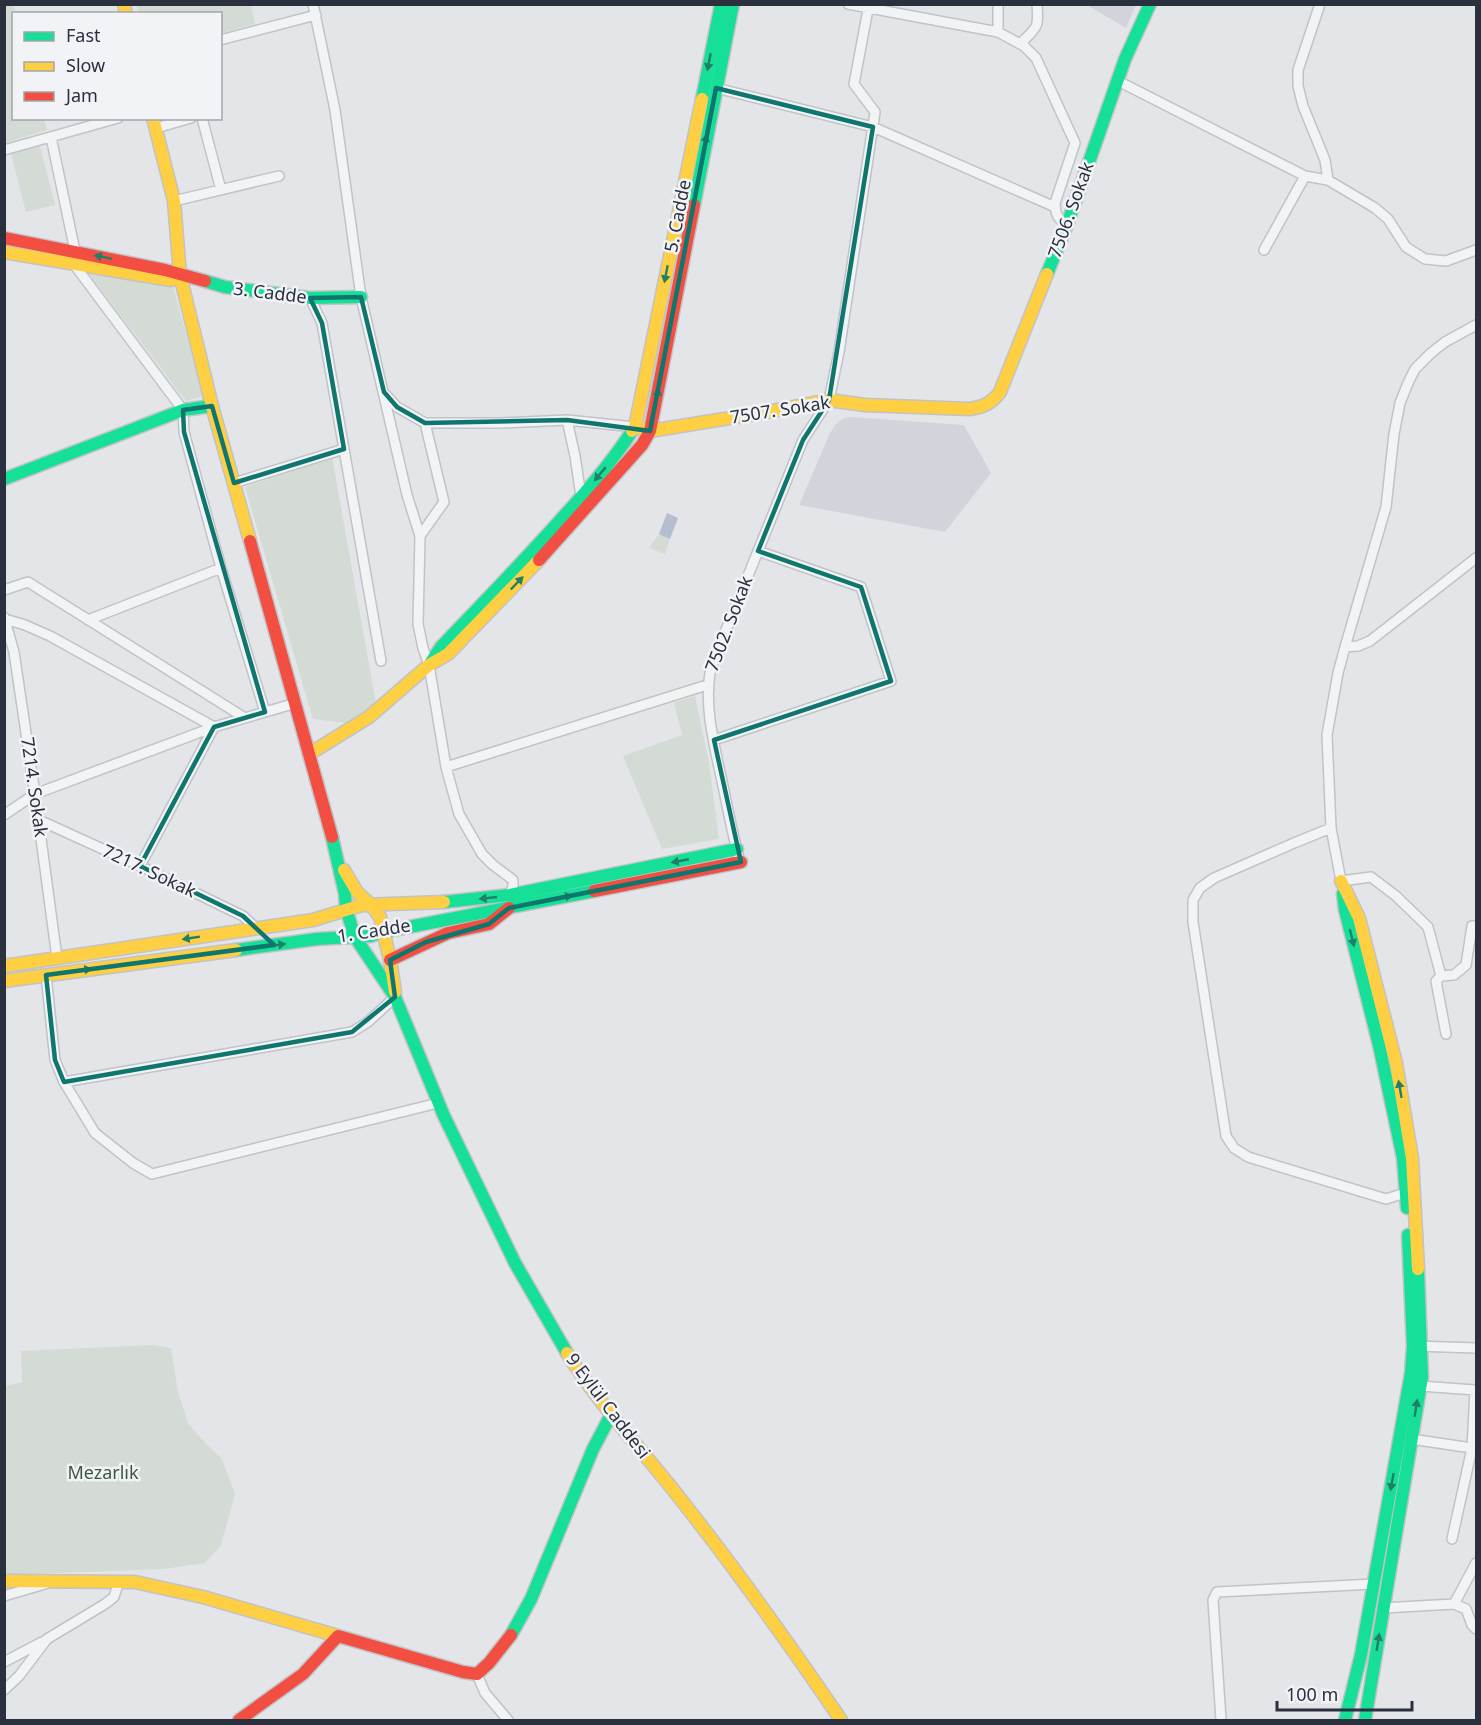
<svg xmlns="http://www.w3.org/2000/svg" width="1481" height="1725" font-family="'Noto Sans',sans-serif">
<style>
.built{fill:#d2d4db}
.green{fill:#d3dbd4}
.water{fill:#b4bed0}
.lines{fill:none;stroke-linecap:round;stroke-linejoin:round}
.street-casing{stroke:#c1c3c6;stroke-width:12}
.fast-casing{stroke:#c1c3c6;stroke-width:15}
.slow-casing{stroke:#c1c3c6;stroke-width:15}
.jam-casing{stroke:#c1c3c6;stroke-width:15}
.street{stroke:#f2f3f5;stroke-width:9}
.fast{stroke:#16e098;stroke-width:12}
.slow{stroke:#ffcf43;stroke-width:12}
.jam{stroke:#f24e42;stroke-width:12}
.oneway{fill:#227f67}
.marked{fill:none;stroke:#0f766e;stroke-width:4.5;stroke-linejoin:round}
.labels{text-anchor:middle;stroke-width:5;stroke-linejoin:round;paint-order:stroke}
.street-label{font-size:18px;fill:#2b303f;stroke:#f1f3f6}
.park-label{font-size:18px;fill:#3c5a3a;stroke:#f1f3f6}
</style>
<rect width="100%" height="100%" fill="#e3e5e8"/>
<path class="built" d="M1087 5H1136L1126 28Z
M850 417 964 425 991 473 945 532 799 505 830 433 837 423 844 418Z"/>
<path class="green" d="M5 4 13 5 16 13 14 14V118L44 119 47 130 5 143Z
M137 5H251L255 24 221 33 220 14 139 13Z
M40 146 55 205 26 212 11 154Z
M86 270 173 286 203 396 186 401Z
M332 457 376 704 345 723 313 719 245 487Z
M659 534 670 539 665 554 649 548Z
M695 696 709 763 719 839 662 849 623 756 682 735 674 703Z
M153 1345 171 1348 178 1392 188 1423 205 1443 222 1459 235 1494 221 1545 205 1563 164 1569 5 1575V1386L22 1382 21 1351Z"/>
<path class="water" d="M667 513 678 518 670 539 659 534Z"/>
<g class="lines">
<defs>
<path id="street" d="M313 4 335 110 361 297 407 495 420 536 418 624 423 648 429 665 446 767 459 814 482 854 493 865 513 880V886L510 895
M848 4 998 32 1024 46 1036 58 1075 143 1055 203C1055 214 1058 219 1067 225
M998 4V32
M1320 4 1298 70V86L1303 106 1325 160 1328 180
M220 40 316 15
M1020 44C1037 27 1039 29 1037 4
M1118 81 1305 176 1328 180 1375 208 1388 219 1406 247 1425 259 1446 261 1476 250
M716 88 873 127 1055 207
M202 118 221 190
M156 128 191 118
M51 137 75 251 73 263 183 410 184 432 221 568 265 712
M4 150 118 118
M174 201 279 176
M1264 250 1305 176
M310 298 322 323 381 661
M1476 325 1445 342 1431 353 1415 369 1408 383 1400 403 1394 434 1386 507 1345 647 1338 673 1327 735 1331 828 1341 881 1371 877 1396 896 1428 927 1441 976 1454 975 1466 965 1472 926H1476
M385 394 397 407 425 423H501L567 420 635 427
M567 420 575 456 581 496
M234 483 344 449
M420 536 444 502 425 423
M4 590 28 582 245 718
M4 617 14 652 35 794 57 958
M5 619 25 625 50 636 214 727 140 866
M88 620 221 568
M1345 647 1358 646 1370 641 1476 558
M714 740 891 681 861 587 758 551
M446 767 707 685
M4 815 35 794 214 727 296 703
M39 820 140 866 243 916 256 928
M1331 828 1294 843 1214 878 1200 888 1193 900V922L1226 1136 1234 1148 1248 1157 1386 1199 1405 1193
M738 854C732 832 728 809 723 786 715 747 703 707 711 667L803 440 829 400 839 352 875 112 854 84 869 4
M46 975 55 1060 64 1082 95 1133 133 1163 152 1174 438 1103
M1441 976 1436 981 1446 1034
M64 1082 352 1032 368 1022 395 997
M1415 1346 1476 1348
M1420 1386 1475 1390 1472 1448 1452 1539
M1411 1439 1472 1448
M4 1596 45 1584
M1454 1604 1476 1563
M1383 1608 1454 1604 1466 1609 1472 1625 1476 1629
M4 1662 42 1642
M477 1674 485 1693 508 1720
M4 1690 19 1676 47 1639 105 1604 114 1597 119 1581
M1221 1720 1213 1600 1217 1592 1374 1584"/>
<path id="fast" d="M702 99 721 4
M694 205 733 4
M1047 274 1067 225 1125 59 1150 4
M205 281 225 287 310 298 361 297
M4 479 183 410 212 406
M431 662 441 647C482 604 524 561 563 517 588 490 612 462 632 431
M332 837 345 894 346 909 355 937 395 997 444 1116 515 1263 567 1353
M1343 894 1345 910 1379 1045 1403 1158 1407 1208
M444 902 510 895 737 849
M236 950 317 939 370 936 383 932 594 891
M511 1635 531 1599 593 1449 612 1413
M1345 1720 1361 1655 1411 1373 1413 1346 1408 1235
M1365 1720 1422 1377 1418 1269"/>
<path id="slow" d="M124 4 126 14
M153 118 174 201 180 275 212 406 250 541
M4 252 171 280 176 277
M635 427 650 431 767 412 829 400 865 405 969 409C983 407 991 404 1000 392L1047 274
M632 431 635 427 702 99
M309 754 369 717 429 665 448 654 539 560
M344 870 357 892 372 906 380 917 390 960 395 992
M1341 881 1359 918 1396 1063 1412 1158 1418 1269
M4 966 313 920 362 905 444 902
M4 981 236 950
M567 1353C600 1406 644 1452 682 1501 738 1572 790 1645 841 1720
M4 1581 135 1582 203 1597 338 1636"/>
<path id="jam" d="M4 238 165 270 205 281
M250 541 332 837
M539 560 642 445 650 431 694 205
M594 891 741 862
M390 960 448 933 489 924 509 908
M239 1720 303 1674 338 1636 463 1672 477 1674 489 1663 511 1635"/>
</defs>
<use href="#street" class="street-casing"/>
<use href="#fast" class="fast-casing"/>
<use href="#slow" class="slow-casing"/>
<use href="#jam" class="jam-casing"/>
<use href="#street" class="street"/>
<use href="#fast" class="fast"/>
<use href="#slow" class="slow"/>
<use href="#jam" class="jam"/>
</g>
<defs><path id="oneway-solid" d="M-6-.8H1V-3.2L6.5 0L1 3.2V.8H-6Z" transform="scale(1.5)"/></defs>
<g class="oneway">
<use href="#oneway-solid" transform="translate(709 62) rotate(101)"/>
<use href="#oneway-solid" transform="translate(705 143) rotate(-79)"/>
<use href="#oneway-solid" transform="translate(103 257) rotate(-168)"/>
<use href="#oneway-solid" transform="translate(666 274) rotate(101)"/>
<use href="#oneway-solid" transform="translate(657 397) rotate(-79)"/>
<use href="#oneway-solid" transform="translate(600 474) rotate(130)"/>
<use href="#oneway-solid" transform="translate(517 583) rotate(-46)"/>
<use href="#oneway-solid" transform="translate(680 861) rotate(169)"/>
<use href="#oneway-solid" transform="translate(564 897) rotate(-11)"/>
<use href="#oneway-solid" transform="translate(488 898) rotate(174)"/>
<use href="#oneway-solid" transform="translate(191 938) rotate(171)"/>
<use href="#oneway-solid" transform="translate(1352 938) rotate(76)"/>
<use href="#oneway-solid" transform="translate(277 945) rotate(-7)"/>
<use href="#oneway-solid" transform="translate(83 970) rotate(-7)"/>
<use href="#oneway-solid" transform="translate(1400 1089) rotate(-100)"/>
<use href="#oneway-solid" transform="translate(1416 1408) rotate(-81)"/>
<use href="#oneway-solid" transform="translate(1392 1482) rotate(100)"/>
<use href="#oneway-solid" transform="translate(1378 1642) rotate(-81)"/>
</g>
<path class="marked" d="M716 88 873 127 829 400 803 440 758 551 861 587 891 681 714 740 741 862 509 908 489 924 426 942 390 960 395 997 352 1032 64 1082 55 1060 46 975 274 945 243 916 140 866 214 727 265 712 184 432 183 410 212 406 234 483 344 449 322 323 310 298 361 297 384 392 397 407 425 423 567 420 650 431Z"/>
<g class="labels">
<g class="street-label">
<text transform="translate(1071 210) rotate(-70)" y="6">7506. Sokak</text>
<text transform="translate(678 216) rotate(-79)" y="6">5. Cadde</text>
<text transform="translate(270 293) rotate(7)" y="6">3. Cadde</text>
<text transform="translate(780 410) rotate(-9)" y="6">7507. Sokak</text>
<text transform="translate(729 624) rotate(-69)" y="6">7502. Sokak</text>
<text transform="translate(34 787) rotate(82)" y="6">7214. Sokak</text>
<text transform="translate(149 871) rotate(25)" y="6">7217. Sokak</text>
<text transform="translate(374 931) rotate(-9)" y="6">1. Cadde</text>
<text transform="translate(608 1406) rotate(53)" y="6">9 Eylül Caddesi</text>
</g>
<g class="park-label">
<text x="103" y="1479">Mezarlık</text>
</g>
</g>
<rect width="1481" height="1725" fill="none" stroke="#2b303f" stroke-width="12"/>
<rect x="12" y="12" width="210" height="108" fill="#f1f3f6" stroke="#a2a5ad" stroke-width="1.5"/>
<rect x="24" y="32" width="30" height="9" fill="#16e098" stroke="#a2a5ad" stroke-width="1.5"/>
<text x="66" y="42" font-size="18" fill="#2b303f">Fast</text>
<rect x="24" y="62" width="30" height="9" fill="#ffcf43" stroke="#a2a5ad" stroke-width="1.5"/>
<text x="66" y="72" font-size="18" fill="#2b303f">Slow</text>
<rect x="24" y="92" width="30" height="9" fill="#f24e42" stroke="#a2a5ad" stroke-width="1.5"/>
<text x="66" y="102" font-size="18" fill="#2b303f">Jam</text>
<path d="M1277 1701v9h135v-9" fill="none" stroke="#2b303f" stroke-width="3"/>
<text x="1286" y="1701" font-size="18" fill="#2b303f" stroke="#f1f3f6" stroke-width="4.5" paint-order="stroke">100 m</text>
</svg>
